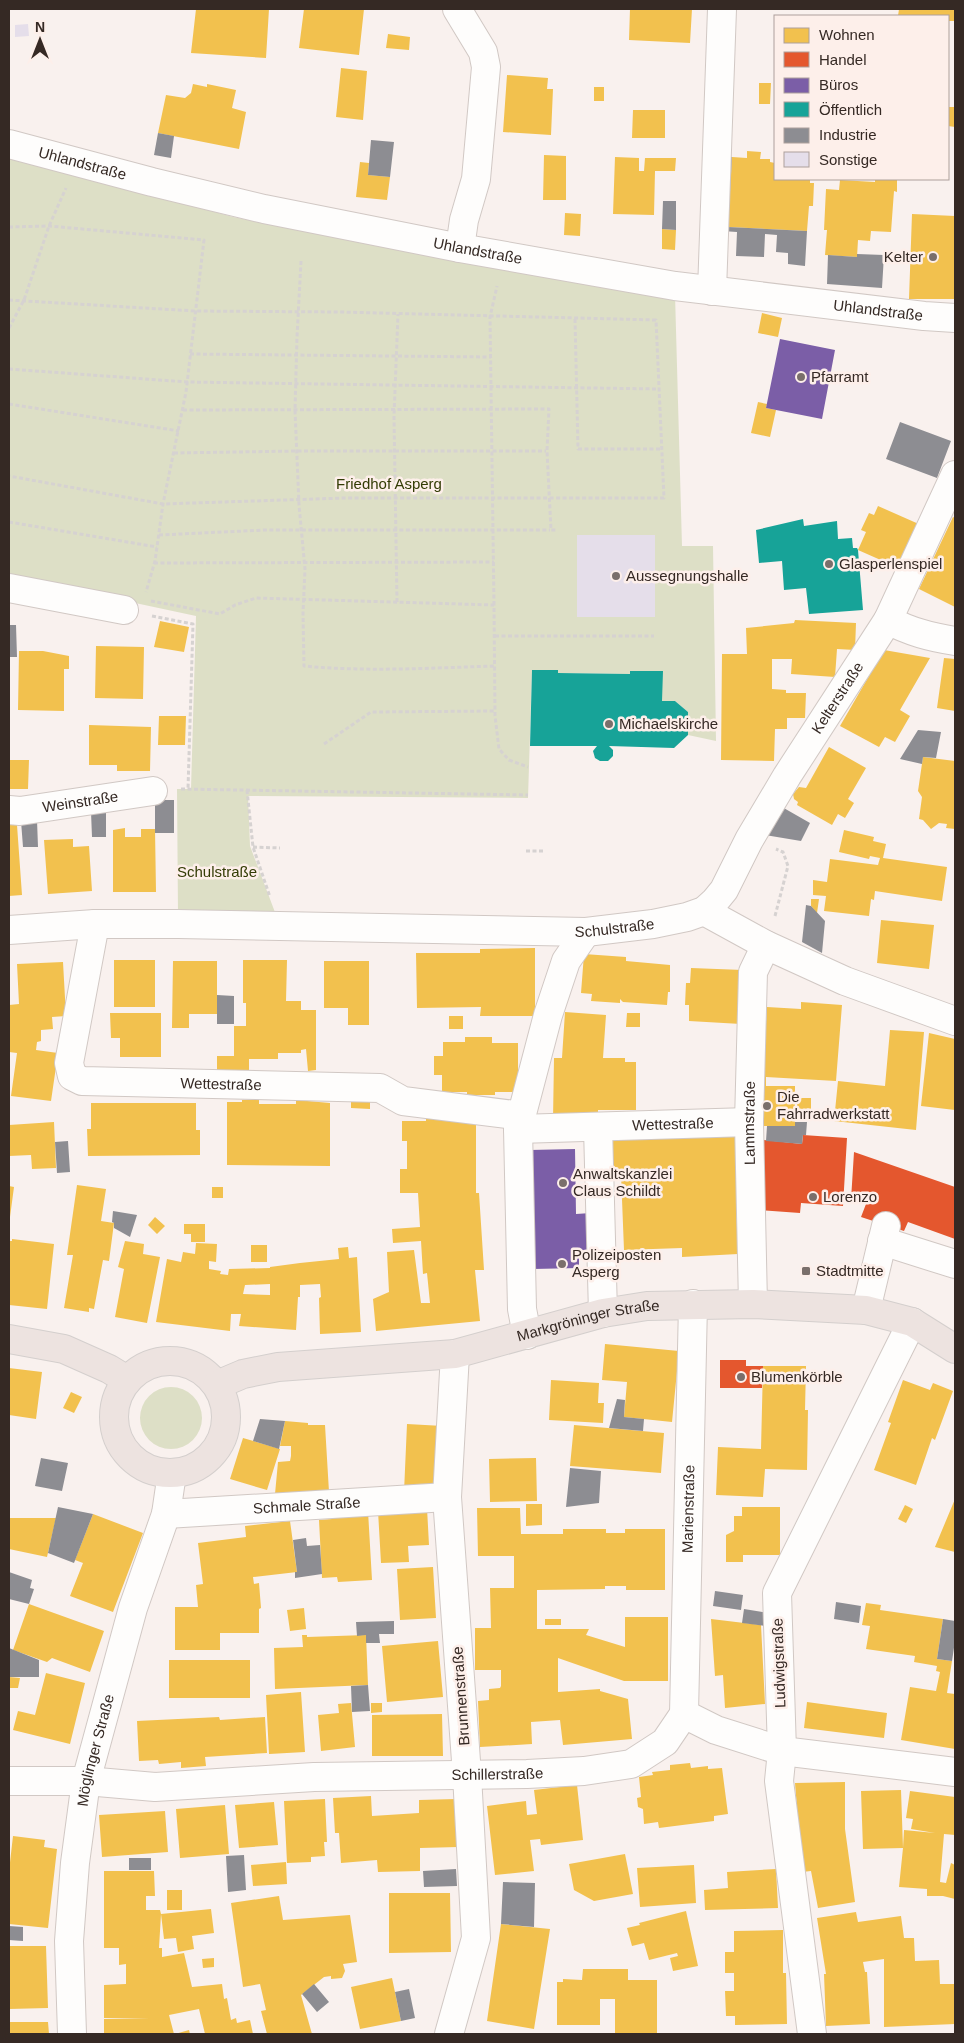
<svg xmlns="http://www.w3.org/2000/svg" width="964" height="2043" font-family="Helvetica,sans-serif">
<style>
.green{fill:#dddfc6}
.homes{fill:#f2c14e;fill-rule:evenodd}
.shops{fill:#e4572e}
.offices{fill:#7b5ea7}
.public{fill:#17a398}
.industry{fill:#8d8d92}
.building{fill:#e5deea}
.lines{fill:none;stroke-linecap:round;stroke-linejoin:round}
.minor-casing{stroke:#d1c8c4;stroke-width:30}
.major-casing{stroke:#d4cfcd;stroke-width:30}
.path{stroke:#d6d2d1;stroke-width:3;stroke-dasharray:4 2.5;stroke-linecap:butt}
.minor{stroke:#fefdfc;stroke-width:28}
.major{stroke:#ede3e0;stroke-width:28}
.poi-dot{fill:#7a6f6b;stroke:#fdefea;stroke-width:2}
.labels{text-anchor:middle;stroke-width:5;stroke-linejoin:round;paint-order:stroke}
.street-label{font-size:15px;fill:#352924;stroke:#fdefea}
.poi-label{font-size:15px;fill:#352924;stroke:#fdefea;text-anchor:start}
.park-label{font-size:15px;fill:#333c05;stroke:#fdefea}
</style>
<rect width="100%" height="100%" fill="#f9f1ee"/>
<path class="green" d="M9 155 233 217 407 251 675 294 682 546H713L716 741 688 735V712L675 701H662V671H630V674L558 673V670H532L528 798 248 796 250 846 276 915 178 914 177 789H191L196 616 9 576Z
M140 1418a31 31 0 1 1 62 0a31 31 0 1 1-62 0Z"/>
<path class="homes" d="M196 9H269L266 58 191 53Z
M304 9H364L359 55 299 48Z
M630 9H692L690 43 629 40Z
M899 9H955V21H948V16H898Z
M388 34 410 37 409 50 386 48Z
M341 68 367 71 363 120 336 117Z
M507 75 548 78 547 89H553L551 135 503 132Z
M759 83H771L770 104H759Z
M193 84 207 87V84L236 90 232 108 246 112 239 149 158 133 166 95 185 98 191 93Z
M594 87H604V101H594Z
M949 107H955V127L948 126Z
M633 110H665V138H632Z
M747 151 761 152 760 159H770V162L775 163V179H810V183H814L813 206H809L807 231 728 227 732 157 747 158Z
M544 155 566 156V200H543Z
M615 157 639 158V171H644L645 158H676L675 171H655L654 215 613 214Z
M360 162 369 163 368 175 390 177 387 200 356 197Z
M875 179H897V192L894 191 891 232 871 231 870 241 858 240 857 257 825 255 827 230H824L826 189 839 190 840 180 875 182Z
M565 213 581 214 580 236 564 235Z
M912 214 955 216V299H909Z
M662 229 676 230 675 250 662 249Z
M762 313 782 318 778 337 758 333Z
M758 402 767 404 766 408 776 410 770 437 751 433Z
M878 506 921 525 901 569 858 550 866 532 861 530 869 513 874 515Z
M953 517 955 518V607L919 589Z
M795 620 856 623 855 650 837 649 835 677 791 674 792 659H772V689L786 690V693H806L805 718H787V729H775L774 761 721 760 722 654H747L746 628 794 623Z
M160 621 189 627 184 652 154 647Z
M96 646 144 647 143 699 95 698Z
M884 650 930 658 900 710 910 716 895 742 885 737 879 747 840 726Z
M19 651H43L69 656V669H64V711L18 710Z
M944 658 955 659V711L937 708Z
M159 716H186L185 745H158Z
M89 725 151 727 150 771H117V765H89Z
M829 747 866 768 848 799 854 803 845 818 838 814 832 825 797 805 798 802 794 799 793 794 799 787 806 788Z
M923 757 955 761V829L946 828 947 824 939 823 931 829 923 820 919 819 922 797 918 791Z
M9 760H29L28 789H9Z
M9 825H17L22 895 9 896Z
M125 828V837H141V829H155L156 892H113V830Z
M844 830 874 837 873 841 886 844 883 858 947 867 942 901 875 891 874 900 871 899 869 916 824 911 826 896 813 895V880L827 882 830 859 878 865 880 858 870 856 869 859 839 852Z
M73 839V847L89 846 92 891 48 894 44 840Z
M811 899H819L817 913 811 906Z
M881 920 934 925 929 969 877 963Z
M535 948V1016H480L481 1007 417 1008 416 953H480V949Z
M584 954 626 957V961L670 965V992H668L667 1005 623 1002 620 999V1003L591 1001 592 994 581 993Z
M114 960H155V1007H114Z
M243 960H287L286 1001H301V1010H316V1070L308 1071 306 1049 301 1050V1053H278V1059H249V1070H217V1056H234V1026H246V1003H243Z
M173 961H217V1014H189V1028H172Z
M324 961H369V1025H348V1008H324Z
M63 962 66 1016 52 1017 53 1029 41 1030V1041L37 1042 36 1050 58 1053 51 1101 11 1096 17 1053 9 1052V1005L19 1004 17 964Z
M691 968 743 970 741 1024 689 1021V1005H685L686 983H690Z
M801 1002 842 1005 836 1081 766 1077V1086H795V1126H754L763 1073 767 1007 801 1009Z
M565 1012 606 1015 603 1058H625V1062H636V1110H598V1121L553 1120 554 1058H562Z
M110 1013H161V1057H120V1038H111Z
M627 1013H640V1027H626Z
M449 1016H463V1029H449Z
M890 1030 924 1032 916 1130 834 1121 838 1081 885 1086Z
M929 1033 955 1039V1110L921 1106Z
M465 1037H492V1043H518V1092H495V1095H467V1092H442V1075H434V1056H443V1042H465Z
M351 1095 370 1096V1109L351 1108Z
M797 1098H811V1111H797Z
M242 1100H259V1104H296V1100L330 1103V1166L227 1165V1102H242Z
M91 1103H196V1130H200V1155L88 1156 87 1129H91Z
M426 1115 476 1120V1193H479L484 1270H475L480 1321 376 1331 373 1299 389 1292 387 1252 414 1250 421 1303H430L427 1273 423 1274 421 1241 393 1243 392 1229 420 1227 418 1193H400V1169H407V1141H402V1121H426Z
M54 1122 56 1168 32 1169 31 1155 9 1156V1125Z
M740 1127 739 1205H736L738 1254 682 1257V1248L624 1250 621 1174 605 1175 603 1134Z
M77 1185 106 1189 101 1221 114 1223 109 1261 103 1260 94 1309 89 1308V1312L64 1308 73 1255H67Z
M9 1186 14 1187 10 1217H9Z
M212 1187H223V1198H212Z
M155 1217 165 1226 157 1234 148 1225Z
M184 1224H205V1242H191V1234H184Z
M12 1239 54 1244 47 1309 9 1305V1241H12Z
M125 1241 144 1244 143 1254 160 1257 147 1323 115 1317 124 1269 118 1267Z
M196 1243 217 1244 216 1262 209 1261V1269L221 1271 220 1274 228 1275 229 1269 270 1268V1267L300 1263 339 1259 338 1248 348 1247 349 1258 357 1257 361 1332 320 1334 319 1298 321 1297 320 1284 300 1285V1297H298L296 1330 239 1326 241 1314H231L230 1331 156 1322 167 1259 181 1262 183 1252 195 1254ZM270 1284V1295L243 1294 245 1285Z
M251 1245H267V1262H251Z
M605 1344 679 1351 672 1422 624 1417 627 1382 602 1380Z
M763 1366H806L805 1410H808L807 1470 765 1469 763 1497 716 1495 718 1447 761 1449Z
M9 1368 42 1372 36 1419 9 1415Z
M551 1380 599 1383 598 1403H604L603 1423 549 1420Z
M903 1380 930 1390 933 1383 953 1391 935 1440 932 1438 916 1485 874 1470 891 1423 888 1422Z
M71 1392 82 1397 74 1413 63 1408Z
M285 1421 308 1423V1425H325L329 1492 275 1494 278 1462 290 1461 291 1456V1446H280Z
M407 1424 443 1426 439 1495 404 1492Z
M574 1425 664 1433 661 1473 570 1466Z
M243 1438 280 1449 267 1490 230 1479Z
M536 1458 537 1501 490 1502 489 1459Z
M955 1499V1552L935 1547Z
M526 1504H542V1525L526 1526Z
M905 1505 913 1509 906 1523 898 1519Z
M742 1507H780V1555H743V1562H726V1535L734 1531V1516H742Z
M427 1508 429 1545 408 1546 409 1562 381 1563 378 1511Z
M477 1508H520L521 1534H563V1529H606V1533H625V1529H665V1590H626V1586H605V1589L537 1590V1629H589L586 1635 625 1647V1617H668V1681H624L558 1658V1692L600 1689V1691L628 1699 632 1739 563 1745 560 1720 531 1722 532 1744 480 1747 478 1701 489 1700V1689L500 1688 501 1686V1670H475V1628H491L490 1588H514V1556H478Z
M368 1511 372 1580 338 1582 337 1577 322 1578 319 1520 332 1519V1513Z
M93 1514 143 1533 113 1612 70 1596 83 1563 75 1560Z
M9 1518H56L47 1557 9 1549Z
M290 1521 297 1572 253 1577 254 1584 259 1583 261 1608 259 1609V1633H220V1650H175V1607H198L196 1585 203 1584 198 1543 246 1537 245 1526Z
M433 1567 436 1618 400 1620 397 1569Z
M866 1603 881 1605 880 1610 943 1619 937 1659 952 1661 947 1693 955 1694V1749L901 1740 910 1687 936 1691 940 1672 936 1671 937 1666 914 1662 915 1656 866 1649 870 1626 862 1625Z
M29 1604 104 1631 90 1672 52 1658 47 1662 13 1650Z
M304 1608 306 1629 290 1631 287 1610Z
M545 1619H561V1625H545Z
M711 1619 761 1625 765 1704 725 1708 723 1675 715 1676Z
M302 1635H307V1637L366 1635 368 1685 275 1689 274 1648 303 1647Z
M438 1641 443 1697 387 1702 382 1646Z
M169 1660H250V1698H169Z
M46 1673 85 1683 70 1744 13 1730 18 1711 35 1715Z
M9 1677 20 1678 18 1688H9Z
M301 1692 305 1752 269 1754 266 1695Z
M807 1702 887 1713 884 1738 804 1728Z
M351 1703 355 1747 321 1751 318 1715 339 1713 338 1704Z
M371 1703H382V1712L371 1713Z
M442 1714 443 1756H372V1715Z
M219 1717 220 1720 265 1717 267 1753 205 1757 206 1766 181 1768V1762L159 1764 158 1760 139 1761 137 1721Z
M690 1763 691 1768 708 1766V1769L722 1768 728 1814 714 1816V1821L659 1828 658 1822 644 1824 643 1809 638 1807 637 1798 641 1797 639 1777 653 1775 652 1772 670 1770V1765Z
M845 1782V1829L855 1902 818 1908 811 1871 802 1872 795 1783Z
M577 1785 583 1840 541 1845 540 1839 530 1840 534 1871 495 1875 487 1806 526 1801 527 1815 537 1814 534 1790Z
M901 1790 903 1848 904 1830 935 1833 911 1829 913 1819 906 1818 910 1791 955 1797V1835L944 1834 940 1882 946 1883 951 1863 955 1865V1899L943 1896H927V1889L899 1887 903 1848 863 1849 861 1791Z
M371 1796 372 1816 419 1813V1800L456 1799 458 1847 420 1848V1871L378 1872 377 1860 341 1863 339 1833H335L333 1798Z
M325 1799 327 1842H324L325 1856 311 1857V1862L287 1863 284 1801Z
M274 1802 278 1845 239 1848 235 1805Z
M225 1805 229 1854 180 1858 176 1809Z
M165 1811 168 1852 102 1857 99 1815Z
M13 1836 45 1840 44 1847 57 1849 48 1928 9 1924V1871Z
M625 1854 633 1894 594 1901 574 1890 569 1864Z
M286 1862 287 1884 253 1886 251 1865Z
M694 1865 696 1903 640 1907 637 1868Z
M776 1869 778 1908 705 1910 704 1890 728 1888 727 1872Z
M104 1871H154L155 1896H146V1910H160L161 1914 211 1909 214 1933 192 1936 194 1949 178 1952 176 1938 164 1939 161 1914 159 1948H162V1957L184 1953 192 1987 222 1984 224 1999 227 1998 231 2020 236 2018 237 2023 250 2020 253 2034H205L199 2009 169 2015 174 2034H104V2019H150L104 2018V1985L126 1984V1964L119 1965V1948H104Z
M167 1890H182V1910H167Z
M389 1893H450L451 1952 389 1953Z
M279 1896 283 1920 350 1915 357 1962 343 1964 345 1971 342 1978 331 1979V1976L324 1977 301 1995 312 2034H267L261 2011 266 2010 260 1984 243 1987 231 1903Z
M686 1911 698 1966 673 1971 670 1958 678 1956 677 1953 649 1960 644 1943 632 1946 627 1928 640 1925 639 1923Z
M856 1912 858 1922 901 1916 904 1938H914L915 1961 939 1960 940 1984H955V2024L884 2027V1959L863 1962 865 1972H867L870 2024 826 2026 824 1974H826L817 1918Z
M501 1924 550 1929 534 2029 487 2021Z
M783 1930V1973H786L787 2024 735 2025V2016H726L725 1991H734V1973H725V1952H734V1931Z
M9 1946H46L48 2008 9 2009Z
M214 1958V1967L203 1968 202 1959Z
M583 1969H628V1980H657V2034H615V1999H600V2025H557V1982H563V1979L582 1980Z
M392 1978 401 2021 360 2029 351 1987Z
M9 2022H48L49 2034H9Z
M189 2030 190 2034H175Z"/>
<path class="shops" d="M803 1135 847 1138 843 1206 801 1203 800 1213 759 1210 764 1140 802 1144Z
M854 1152 955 1187V1239L908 1222 904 1231 861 1217 866 1204 851 1200Z
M720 1360H746V1366H763L762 1388H720Z"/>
<path class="offices" d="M780 339 835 350 822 419 766 408Z
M575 1149 576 1214 591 1213 592 1258H579V1268L533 1269 530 1150Z"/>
<path class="public" d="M803 519 804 526 837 521 838 539 852 538 853 548H857L858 550 863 610 809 614 806 588 784 590 782 561 759 563 756 530Z
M532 670H558V673L630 674V671H663L662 701H675L688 712V735L674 748 609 746 613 750V756L608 761H600L595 758 593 751 597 746H530Z"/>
<path class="industry" d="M158 133 174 136 171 158 154 155Z
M371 140 394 142 390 177 368 175Z
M726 157H732L728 227 807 231 805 266 788 264V253L776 252 777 235 765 234 764 257 736 256 737 232 722 231Z
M663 201H676V230L662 229Z
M857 254 884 255 882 288 827 284 828 255 857 257Z
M900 422 951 441 937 478 886 459Z
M9 625H16L17 657H9Z
M918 730 941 732 936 758 923 757 922 764 900 759Z
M155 800H174V833H155Z
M782 807 810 823 801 841 765 835Z
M91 812H106V837H92Z
M37 820 38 847H23L21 821Z
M806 905 811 906 825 921 822 953 802 942Z
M217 995 234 996V1024H217Z
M795 1122H807L806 1135H803L802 1144 766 1141 767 1126H795Z
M68 1141 70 1172 57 1173 55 1142Z
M113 1211 137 1215 130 1237 114 1228V1223L112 1222Z
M617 1399 625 1400 624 1417 644 1419 643 1431 609 1428Z
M260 1419 285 1421 279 1449 253 1441Z
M41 1458 68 1463 62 1491 35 1486Z
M570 1468 601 1471 599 1503 566 1507Z
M58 1507 93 1514 74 1563 48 1553Z
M306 1538 307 1546 320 1545 322 1574 295 1578V1572H297L293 1540Z
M9 1572 32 1580 30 1588 34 1589 29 1604 9 1599Z
M715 1591 743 1595 741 1610 713 1606Z
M836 1602 861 1606 859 1623 834 1619Z
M744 1609 769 1613 767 1626 742 1623Z
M943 1619 955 1621V1641L952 1661 937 1659Z
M394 1621V1634H379L380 1643H366V1635L357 1636 356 1622Z
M9 1648 39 1660V1677H9Z
M368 1685 370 1711 352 1712 351 1686Z
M244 1855 246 1890 228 1892 226 1856Z
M129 1858H151V1870H129Z
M456 1869 457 1886 424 1887 423 1871Z
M503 1882 535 1883 534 1927 501 1924Z
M9 1926 23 1927V1941L9 1940Z
M314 1984 329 2002 317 2012 302 1994Z
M409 1989 415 2018 401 2021 395 1992Z"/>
<path class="building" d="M28 24 29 36 15 37V25Z
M577 535H655V617H577Z"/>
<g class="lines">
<defs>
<g id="minor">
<path d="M457 9 483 52 486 67 476 179 464 220 460 248"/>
<path id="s1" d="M9 144 152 182 264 209 460 248 675 286 924 316 955 318"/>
<path d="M712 291 722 9"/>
<path d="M9 588 124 610"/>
<path d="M888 620C910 632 931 637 955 641"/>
<path id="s2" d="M9 810 20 811 153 791"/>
<path d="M704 911 766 945 845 981 955 1021"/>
<path id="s3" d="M95 924 69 1063 72 1076 82 1081 380 1088 403 1101 522 1116"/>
<path id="s4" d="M9 930 95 924H178L586 932 653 924 687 917 704 911 715 901 724 890 749 840 787 776 888 620 955 475"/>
<path d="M598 1128 603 1313"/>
<path id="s5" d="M518 1129 749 1122"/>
<path d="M882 1241 955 1264"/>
<path id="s6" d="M753 1304 749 1122 753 972 766 945"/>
<path d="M866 1310 886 1226"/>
<path d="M527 1335 522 1309 518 1129 548 1015 566 961 586 932"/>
<path id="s7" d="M166 1514 447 1497"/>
<path id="s8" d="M684 1714 693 1304"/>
<path id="s9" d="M9 1781H86L155 1787 314 1777 527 1774 584 1771 631 1764 665 1742 684 1714 716 1730 782 1751 955 1772"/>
<path id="s10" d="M72 2034 69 1941 75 1863 86 1781 133 1608 166 1514 172 1473"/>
<path d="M449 2034 476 1938 467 1775 447 1497 455 1354"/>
<path d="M812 2034 779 1781 782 1751 777 1593 912 1322"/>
</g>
<g id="major">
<path d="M9 1339 64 1349 109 1369 127 1380"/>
<circle cx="170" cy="1417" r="56"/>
<path id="s11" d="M217 1385 243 1374 278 1367 455 1354 603 1313 647 1306 753 1304 866 1310 912 1322 955 1349"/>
</g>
</defs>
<use href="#minor" class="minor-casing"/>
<use href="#major" class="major-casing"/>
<path class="path" d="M9 227 49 226 204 240 186 392 163 504 155 561 146 592
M301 261 297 337 295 410 299 505 305 569 303 613 304 666C367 672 431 668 495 666
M9 300 195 311 340 312 656 320 664 498H345L163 504 9 476
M575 319 578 449H662
M9 328 24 300 49 226 66 188
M190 354 491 357
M9 369 187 382 660 389
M9 404 179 431
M183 410 549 409 547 451 551 530H556
M174 453 297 451H546
M9 522 157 547
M159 535 265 530H550
M154 563 494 562
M151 601 220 614 235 605 256 598 494 605 495 716 499 749 509 760 528 767
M397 602 394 416 398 314
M494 605 490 317 497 286
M152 616 193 624 188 789
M495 636H654
M324 744 371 712 495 711
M181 789 528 795
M247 790 253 847 270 897
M253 847 280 848
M526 851H545
M775 916 788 866 783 852 776 849"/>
<use href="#minor" class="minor"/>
<use href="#major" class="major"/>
</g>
<g class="poi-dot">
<circle cx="933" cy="257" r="5"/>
<circle cx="801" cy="377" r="5"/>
<circle cx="829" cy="564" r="5"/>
<circle cx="616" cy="576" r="5"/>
<circle cx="609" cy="724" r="5"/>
<circle cx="767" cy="1106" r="5"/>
<circle cx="563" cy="1183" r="5"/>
<circle cx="813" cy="1197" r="5"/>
<circle cx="562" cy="1264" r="5"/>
<rect x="801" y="1266" width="10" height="10" rx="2.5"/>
<circle cx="741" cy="1377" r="5"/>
</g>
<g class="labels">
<g class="street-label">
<text dy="5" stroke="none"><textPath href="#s1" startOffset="76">Uhlandstraße</textPath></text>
<text dy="5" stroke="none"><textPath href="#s1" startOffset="481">Uhlandstraße</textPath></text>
<text dy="5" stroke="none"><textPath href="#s1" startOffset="886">Uhlandstraße</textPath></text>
<text dy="5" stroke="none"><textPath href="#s4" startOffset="950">Kelterstraße</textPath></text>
<text dy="5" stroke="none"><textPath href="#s2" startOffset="72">Weinstraße</textPath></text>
<text dy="5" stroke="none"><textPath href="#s4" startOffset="606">Schulstraße</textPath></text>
<text dy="5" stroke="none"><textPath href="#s3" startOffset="305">Wettestraße</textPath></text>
<text dy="5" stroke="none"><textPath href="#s6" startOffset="181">Lammstraße</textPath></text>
<text dy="5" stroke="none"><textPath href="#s5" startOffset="155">Wettestraße</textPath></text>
<text dy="5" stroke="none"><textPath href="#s11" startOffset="379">Markgröninger Straße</textPath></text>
<text dy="5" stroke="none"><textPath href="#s7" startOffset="141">Schmale Straße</textPath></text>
<text dy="5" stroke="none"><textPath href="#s8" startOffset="205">Marienstraße</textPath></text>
<text transform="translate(779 1663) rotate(-92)" y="5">Ludwigstraße</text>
<text transform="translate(461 1696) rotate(-94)" y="5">Brunnenstraße</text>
<text dy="5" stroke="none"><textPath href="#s10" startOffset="286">Möglinger Straße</textPath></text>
<text dy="5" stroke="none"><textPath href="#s9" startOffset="489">Schillerstraße</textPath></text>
</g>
<g class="poi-label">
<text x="923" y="262" text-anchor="end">Kelter</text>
<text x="811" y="382">Pfarramt</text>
<text x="839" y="569">Glasperlenspiel</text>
<text x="626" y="581">Aussegnungshalle</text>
<text x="619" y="729">Michaelskirche</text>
<text x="777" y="1102">Die<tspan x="777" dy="17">Fahrradwerkstatt</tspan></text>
<text x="573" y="1179">Anwaltskanzlei<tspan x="573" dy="17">Claus Schildt</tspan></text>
<text x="823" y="1202">Lorenzo</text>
<text x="572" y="1260">Polizeiposten<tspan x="572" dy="17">Asperg</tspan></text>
<text x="816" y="1276">Stadtmitte</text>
<text x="751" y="1382">Blumenkörble</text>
</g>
<g class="park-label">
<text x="389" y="489">Friedhof Asperg</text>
<text x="217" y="877">Schulstraße</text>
</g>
</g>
<rect width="964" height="2043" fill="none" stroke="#352924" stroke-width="20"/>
<rect x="774" y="15" width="175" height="165" fill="#fdefea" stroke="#ada09b"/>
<rect x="784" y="28" width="25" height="15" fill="#f2c14e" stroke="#ada09b"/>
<text x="819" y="40" font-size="15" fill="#352924">Wohnen</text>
<rect x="784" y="52" width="25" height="15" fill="#e4572e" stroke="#ada09b"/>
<text x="819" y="65" font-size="15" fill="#352924">Handel</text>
<rect x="784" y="78" width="25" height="15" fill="#7b5ea7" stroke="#ada09b"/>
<text x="819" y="90" font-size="15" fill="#352924">Büros</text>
<rect x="784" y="102" width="25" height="15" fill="#17a398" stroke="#ada09b"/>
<text x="819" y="115" font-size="15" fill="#352924">Öffentlich</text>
<rect x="784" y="128" width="25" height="15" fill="#8d8d92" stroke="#ada09b"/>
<text x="819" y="140" font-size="15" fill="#352924">Industrie</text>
<rect x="784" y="152" width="25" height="15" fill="#e5deea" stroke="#ada09b"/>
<text x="819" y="165" font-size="15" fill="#352924">Sonstige</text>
<g transform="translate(40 40)" stroke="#fdefea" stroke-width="4" paint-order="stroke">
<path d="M0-4L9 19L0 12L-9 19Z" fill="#352924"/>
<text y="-8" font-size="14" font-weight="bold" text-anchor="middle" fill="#352924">N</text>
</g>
</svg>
